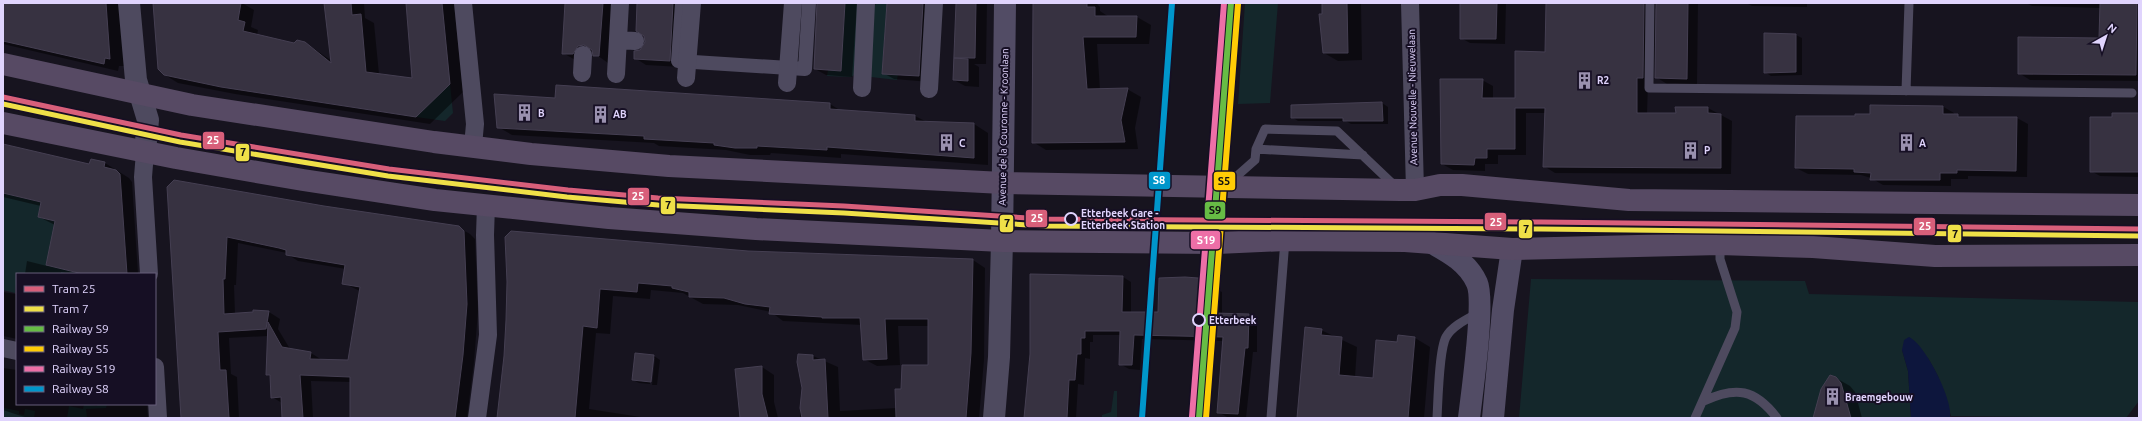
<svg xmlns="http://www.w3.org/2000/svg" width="2142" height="421" font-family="Ubuntu,sans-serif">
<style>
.green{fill:#14272b}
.water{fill:#0d163d}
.shadow{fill:#0007;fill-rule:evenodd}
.building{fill:#373241;stroke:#453f52}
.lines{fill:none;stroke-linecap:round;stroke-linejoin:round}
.service{stroke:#4e4a5f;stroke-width:9}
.pedestrian{stroke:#4e4a5f;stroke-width:14}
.minor{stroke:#4e4a5f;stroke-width:18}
.tertiary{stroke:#4e4a5f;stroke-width:22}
.secondary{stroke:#524c65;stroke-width:22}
.primary{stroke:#574a64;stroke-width:22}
.rail-1-casing{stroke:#160f24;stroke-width:9}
.rail-2-casing{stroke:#160f24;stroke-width:9}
.rail-3-casing{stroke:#160f24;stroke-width:9}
.rail-4-casing{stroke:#160f24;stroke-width:9}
.rail-1{stroke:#67bc45;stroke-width:6}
.rail-2{stroke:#ffcc06;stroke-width:6}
.rail-3{stroke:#ed6fa7;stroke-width:6}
.rail-4{stroke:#0096cb;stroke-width:6}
.tram-1-casing{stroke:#160f24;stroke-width:8}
.tram-2-casing{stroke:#160f24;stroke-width:8}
.tram-1{stroke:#d85f7a;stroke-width:5}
.tram-2{stroke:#efe048;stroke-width:5}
.stop-dot{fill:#160f24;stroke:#e0d4fd;stroke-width:2}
.labels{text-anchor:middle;stroke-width:4;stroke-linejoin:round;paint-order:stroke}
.poi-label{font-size:10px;font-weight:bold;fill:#e0d4fd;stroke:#160f24;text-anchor:start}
.street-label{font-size:10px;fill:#e0d4fd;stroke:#160f24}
.stop-label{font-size:10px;font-weight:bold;fill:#e0d4fd;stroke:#160f24;text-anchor:start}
.line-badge{stroke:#160f24;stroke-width:1.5}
.badge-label{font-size:11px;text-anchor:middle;font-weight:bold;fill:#fff}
.pale-badge-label{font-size:11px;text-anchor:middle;font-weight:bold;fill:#111}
</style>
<rect width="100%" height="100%" fill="#17141f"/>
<path class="green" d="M845 3H858L856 74 851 77 827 76 828 70 841 71Z
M877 3H887L882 73 898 74 897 80 871 77 873 7Z
M1245 3H1278L1270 103 1238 104Z
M450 84 453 113 445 121 416 117Z
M3 193 41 202 38 217 43 218 59 206 46 265 92 274H17L15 293 3 290Z
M1531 279 1805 281 1809 294 2139 302V401L2126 418 1951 416 1938 376 1928 358 1902 350 1908 371 1911 418H1519Z
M1114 391H1117V418H1102V415L1111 412Z
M3 404 4 408 19 411V414L24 415 25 409 35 411 34 418H3Z
M84 404 97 406 98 404H107L106 408 86 409 87 418H67L69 406 83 409Z"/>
<path class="water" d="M1909 337C1925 344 1954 401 1950 418H1911L1908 371 1902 350 1904 340Z"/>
<path class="shadow" d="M3 3H119L124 66H119L118 71 3 44Z
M154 3H242L254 10 251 27 258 30 257 35 294 44 304 42 332 61 325 3H364L365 18 374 23 379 74 414 79 407 3H454L463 92 430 124 235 94 178 83 165 75Z
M567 3H617L608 63 594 53 587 62 577 61 563 53Z
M638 3H689L681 67 646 65 635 58 646 42Z
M818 3H857L852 77 826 75 815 69Z
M888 3H935L930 82 894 79 883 73Z
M956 3H987L986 64H974L979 67V87L965 86 954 80Z
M1034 3H1096L1100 7V11L1109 17H1137L1151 25 1149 44H1097L1100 90 1127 89 1141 97 1135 128 1138 149 1046 150 1033 142Z
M1323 3H1361L1362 60 1338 61 1324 53Z
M1461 3H1506L1505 44 1470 43 1461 38Z
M1547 3H1698L1697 84H1667L1656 77 1657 7 1655 9 1654 83H1648L1647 114H1677L1708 108 1732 121 1731 174 1555 173 1544 166 1546 113H1526V155H1498V164H1485V171L1453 170 1442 164 1482 80 1493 86V99H1516L1546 53Z
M1746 3H1807V7L1752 6Z
M2026 3H2139V81L2030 80 2019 73 2100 39V8L2032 6Z
M1796 35 1802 38V75L1771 76 1765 72Z
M556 99 830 104 841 111 915 116 927 122 974 124 988 133V165L841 154V158L771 153 770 155H750L726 150 659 146 654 143 512 135 498 127Z
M1382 103 1388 107V124H1351L1346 121H1298L1292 117Z
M1942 106 1954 113V115L1962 118H2017L2028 124 2027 177 1968 176V179H1951V186L1883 185 1871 178 1861 175 1808 174 1796 168 1856 117Z
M2139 114V177L2100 176 2091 171 2113 118Z
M3 144 90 165 91 160 105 163 129 178 132 182 138 274H70L61 272V274H25L27 261 47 266 55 225 39 217 41 206 3 197Z
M168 188 458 227 470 234 475 239 478 311 474 362 467 418H350L351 382 311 381 313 418H283L282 403 272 397 271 377 267 375 268 336 229 338 231 374 237 377 239 418H182ZM238 243 287 253V254L298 261 346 269 343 283 360 291 349 361 322 360 311 353 290 349 278 329 280 319 269 312 254 311V313L235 314 234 285H236Z
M748 252 973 260 985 268 984 360 979 418H800L803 388 799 355 813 356 838 367 840 411 897 408 902 390 929 366V326H898L900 365 877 366 864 359 862 325 783 321 771 312 738 305 703 304 683 293 651 290 650 299 613 296 610 334 596 333 589 409 647 418H497L505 356 508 282Z
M1123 277 1131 282V313H1159L1160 279 1201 278 1211 280 1220 285V291L1222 292V314L1248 315 1257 320V352H1253L1246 418 1227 417 1218 412 1224 341 1142 339 1140 370 1129 369 1120 364 1121 335H1093V342H1090V359L1085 358 1084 385 1078 384 1076 418H1025L1030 354Z
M17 290V339L3 336V292L16 294Z
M1321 330 1357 347 1355 377 1374 379 1398 343 1415 338 1430 347 1424 418H1298Z
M654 356 660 360 657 385H652L655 358H653L650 384 639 383 633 380Z
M762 367 774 375V402L778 418H742Z
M3 368 17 370V404H147L148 418H28L18 415 3 410Z
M1836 378 1850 386 1855 392 1862 418H1814Z"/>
<path class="building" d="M3 3H106L110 59 105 58 104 64 3 41Z
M153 3H241L238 20 245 22 243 31 294 43 297 40 305 42 331 63 324 3H351L352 15 361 14 366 72 412 78 406 3H442L450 84 416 117 221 87 164 75 158 69Z
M565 3H603L599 56H593L592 50 584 45 578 46 573 54H562Z
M637 3H673L670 61 634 59V51L640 50 645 42 644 36 636 31Z
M817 3H845L841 71 814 69Z
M887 3H923L919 76 882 74Z
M956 3H976L975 58H954L968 59V81L953 80Z
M1033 3H1087V7H1095V16H1137L1136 37H1083L1087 89 1128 88 1121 120 1125 142 1032 143Z
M1322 3H1347L1348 53H1323L1319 14H1322Z
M1460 3H1497L1496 39H1460Z
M1546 3H1644L1643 78H1637V113H1676L1675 107H1708V113L1721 114V168L1543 167 1545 108H1515V149H1487V158H1475L1474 165 1441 164 1440 79H1483L1482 98H1515V51L1545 52Z
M1656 3H1688L1687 79 1655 78Z
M2100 3H2137L2136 75 2018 74V37L2099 38Z
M1764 33 1796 34V72L1764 73Z
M556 85 830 103V109L915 115V121L974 123V158L827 147V150L757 146V148H735L714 145V143L644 139V136L497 128 494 94 555 98Z
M1382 102 1383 121H1343V118H1291V105Z
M1870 105 1943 106V114H1958V117H2017L2016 171 1957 170V173H1940V180H1870L1871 173 1854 172V169L1795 168 1796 116H1855V114H1870Z
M2112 113H2139V172H2090V117H2112Z
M3 144 89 164 91 159 105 162 104 167 116 170 120 174 127 274H83L46 265 55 221 38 217 41 202 3 193Z
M174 180 324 206 459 226 464 231 467 304 463 355 455 418H350V377L300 375 303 418H282L281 397 271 398 270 375H266L268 322 282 347 311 352 310 359 348 360 360 287 342 284 345 265 286 255V250L279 248 227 237 225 279H223L224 314 253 312V310L269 311 266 329 218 332 220 370H226L229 418H181L167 187Z
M511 231 748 251 973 259 971 353 966 418H896L895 389H901L902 365H928V319H885L887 359 863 360 860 318H822V317L769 314 770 307 745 304 724 298 689 297V292L672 288V286L638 283 637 292 600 289 597 328 583 326 575 418H497L504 356 506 320 507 282 505 237Z
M1030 274 1123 276 1122 312H1158L1159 278 1185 277 1211 279V286H1214V313L1249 314 1248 348H1245L1238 414 1217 413 1223 337 1134 335 1132 365H1119L1120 331H1085V338H1081V354H1077L1075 380H1069L1067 418H1024L1030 354Z
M1305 327 1322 329 1321 335 1342 337 1339 375 1373 378 1376 340 1397 342 1398 335 1415 337 1408 418H1297Z
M635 353 654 355 651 382 632 380Z
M798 354 813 355V360L825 359 828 418H802L800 408 802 388 797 362Z
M762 366V394L768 418H740L735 369Z
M1830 375 1836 377 1841 383 1851 418H1813L1821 389Z"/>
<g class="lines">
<path class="service" d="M1650 3 1649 88 2132 93
M1906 91 1909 3
M1256 149 1363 155
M1229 183 1255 160 1256 149 1265 129 1337 131 1396 187
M1704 401C1736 386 1755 389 1777 418
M1271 418 1285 240
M1437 418C1438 401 1439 350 1446 337 1452 326 1467 319 1478 313
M1695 418 1735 328 1737 312 1720 259V244"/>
<path class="pedestrian" d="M682 3 678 61 805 69 809 3"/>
<path class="minor" d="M463 3 475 124 473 146
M1410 3 1415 190
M618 40 635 41
M582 73 583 55
M616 74 620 3
M686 78 692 3
M787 83 793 3
M862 88 866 3
M929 89 934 3
M145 152 143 177 149 274
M3 348 17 351
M155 367 158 418
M477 418 488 335 485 235 486 205"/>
<path class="tertiary" d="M129 3 136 80 148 120 145 152
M994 418 999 357 1002 241"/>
<path class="secondary" d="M1002 241 1005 3
M1432 243C1450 253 1468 263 1477 283 1485 301 1472 393 1469 418
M1493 418 1503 310 1512 249"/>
<path class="primary" d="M3 64 192 105 434 142 531 154 669 166 1003 183 1400 190H1415L1440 185H1462L1629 200 2139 205
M3 123 176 158 303 180 435 200 609 218 756 229 1002 241 1217 243 1285 240 1405 241 1512 249 1720 244 1813 247 1935 256 2139 255"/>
<defs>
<path id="rail-1" d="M1199 418 1231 3"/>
<path id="rail-2" d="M1206 418 1238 4"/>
<path id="rail-3" d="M1192 417 1224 3"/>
<path id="rail-4" d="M1142 418 1172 3"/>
</defs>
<use href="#rail-1" class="rail-1-casing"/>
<use href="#rail-2" class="rail-2-casing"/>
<use href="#rail-3" class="rail-3-casing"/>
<use href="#rail-4" class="rail-4-casing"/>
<use href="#rail-1" class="rail-1"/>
<use href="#rail-2" class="rail-2"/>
<use href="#rail-3" class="rail-3"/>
<use href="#rail-4" class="rail-4"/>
<defs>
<path id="tram-1" d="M3 97 181 135 389 169 568 190 658 198 844 206 1044 219 1541 222 2139 229"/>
<path id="tram-2" d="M3 104 180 142 388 176 567 197 658 205 844 213 1044 226 1541 229 2139 236"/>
</defs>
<use href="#tram-1" class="tram-1-casing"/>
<use href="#tram-2" class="tram-2-casing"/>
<use href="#tram-1" class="tram-1"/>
<use href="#tram-2" class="tram-2"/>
</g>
<defs>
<symbol id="building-bare" viewBox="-9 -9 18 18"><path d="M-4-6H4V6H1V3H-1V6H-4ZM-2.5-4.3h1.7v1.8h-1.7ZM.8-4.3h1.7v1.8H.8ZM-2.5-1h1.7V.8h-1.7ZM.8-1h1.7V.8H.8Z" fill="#9a91af" stroke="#160f24" stroke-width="2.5" paint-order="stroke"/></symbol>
</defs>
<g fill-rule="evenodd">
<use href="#building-bare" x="1572" y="68" width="25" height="25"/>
<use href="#building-bare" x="512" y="100" width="25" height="25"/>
<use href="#building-bare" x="588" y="102" width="25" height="25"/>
<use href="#building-bare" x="934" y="130" width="25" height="25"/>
<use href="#building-bare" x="1894" y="130" width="25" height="25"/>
<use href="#building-bare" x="1678" y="138" width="25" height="25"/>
<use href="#building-bare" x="1820" y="384" width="25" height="25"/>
</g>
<g class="stop-dot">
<circle cx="1071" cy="219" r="6"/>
<circle cx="1199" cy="320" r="6"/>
</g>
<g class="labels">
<g class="poi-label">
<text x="1597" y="84">R2</text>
<text x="538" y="117">B</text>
<text x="613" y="118">AB</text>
<text x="959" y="147">C</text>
<text x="1919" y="147">A</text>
<text x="1704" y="154">P</text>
<text x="1845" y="401">Braemgebouw</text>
</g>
<g class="street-label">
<text transform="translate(1412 97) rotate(-91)" y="4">Avenue Nouvelle - Nieuwelaan</text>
<text transform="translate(1003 127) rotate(-89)" y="4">Avenue de la Couronne - Kroonlaan</text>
</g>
<g class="stop-label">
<text x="1081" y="217">Etterbeek Gare -<tspan x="1081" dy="12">Etterbeek Station</tspan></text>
<text x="1209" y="324">Etterbeek</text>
</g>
</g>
<g class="line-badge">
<rect x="202" y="131" width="23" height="19" rx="4" fill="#d85f7a"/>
<rect x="235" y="143" width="15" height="19" rx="4" fill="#efe048"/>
<rect x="1148" y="171" width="23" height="19" rx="4" fill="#0096cb"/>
<rect x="1213" y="171" width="23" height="20" rx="4" fill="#ffcc06"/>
<rect x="627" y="187" width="23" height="19" rx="4" fill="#d85f7a"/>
<rect x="660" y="196" width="16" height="19" rx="4" fill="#efe048"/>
<rect x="1204" y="201" width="22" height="19" rx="4" fill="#67bc45"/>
<rect x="1025" y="209" width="23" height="19" rx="4" fill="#d85f7a"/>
<rect x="1484" y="212" width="23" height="19" rx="4" fill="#d85f7a"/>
<rect x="999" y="214" width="15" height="19" rx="4" fill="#efe048"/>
<rect x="1913" y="217" width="23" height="19" rx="4" fill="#d85f7a"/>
<rect x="1518" y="219" width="15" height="20" rx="4" fill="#efe048"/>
<rect x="1947" y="224" width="15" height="19" rx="4" fill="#efe048"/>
<rect x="1190" y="230" width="31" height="20" rx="4" fill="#ed6fa7"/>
</g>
<g class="badge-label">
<text x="213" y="144">25</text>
<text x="1159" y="184">S8</text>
<text x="638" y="200">25</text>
<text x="1037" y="222">25</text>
<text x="1496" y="226">25</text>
<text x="1925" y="230">25</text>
<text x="1206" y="244">S19</text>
</g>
<g class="pale-badge-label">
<text x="243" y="156">7</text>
<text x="1224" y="185">S5</text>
<text x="668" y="209">7</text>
<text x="1215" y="214">S9</text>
<text x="1007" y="227">7</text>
<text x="1526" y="233">7</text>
<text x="1955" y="238">7</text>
</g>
<rect width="2142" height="421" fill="none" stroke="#e0d4fd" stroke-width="8"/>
<rect x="16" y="273" width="140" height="132" fill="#160f24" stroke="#675e7b"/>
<rect x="24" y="286" width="20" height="6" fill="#d85f7a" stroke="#675e7b"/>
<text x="52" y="293" font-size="12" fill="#e0d4fd">Tram 25</text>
<rect x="24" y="306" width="20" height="6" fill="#efe048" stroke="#675e7b"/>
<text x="52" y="313" font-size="12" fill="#e0d4fd">Tram 7</text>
<rect x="24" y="326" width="20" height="6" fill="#67bc45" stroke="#675e7b"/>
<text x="52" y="333" font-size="12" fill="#e0d4fd">Railway S9</text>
<rect x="24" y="346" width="20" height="6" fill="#ffcc06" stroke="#675e7b"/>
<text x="52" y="353" font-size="12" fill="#e0d4fd">Railway S5</text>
<rect x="24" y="366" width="20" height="6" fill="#ed6fa7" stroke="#675e7b"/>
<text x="52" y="373" font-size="12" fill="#e0d4fd">Railway S19</text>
<rect x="24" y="386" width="20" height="6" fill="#0096cb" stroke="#675e7b"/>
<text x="52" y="393" font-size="12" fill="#e0d4fd">Railway S8</text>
<g transform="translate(2106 36) rotate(39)" stroke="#160f24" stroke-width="3" paint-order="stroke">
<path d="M0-3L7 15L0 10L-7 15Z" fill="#e0d4fd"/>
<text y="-6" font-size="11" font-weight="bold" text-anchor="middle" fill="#e0d4fd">N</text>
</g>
</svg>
